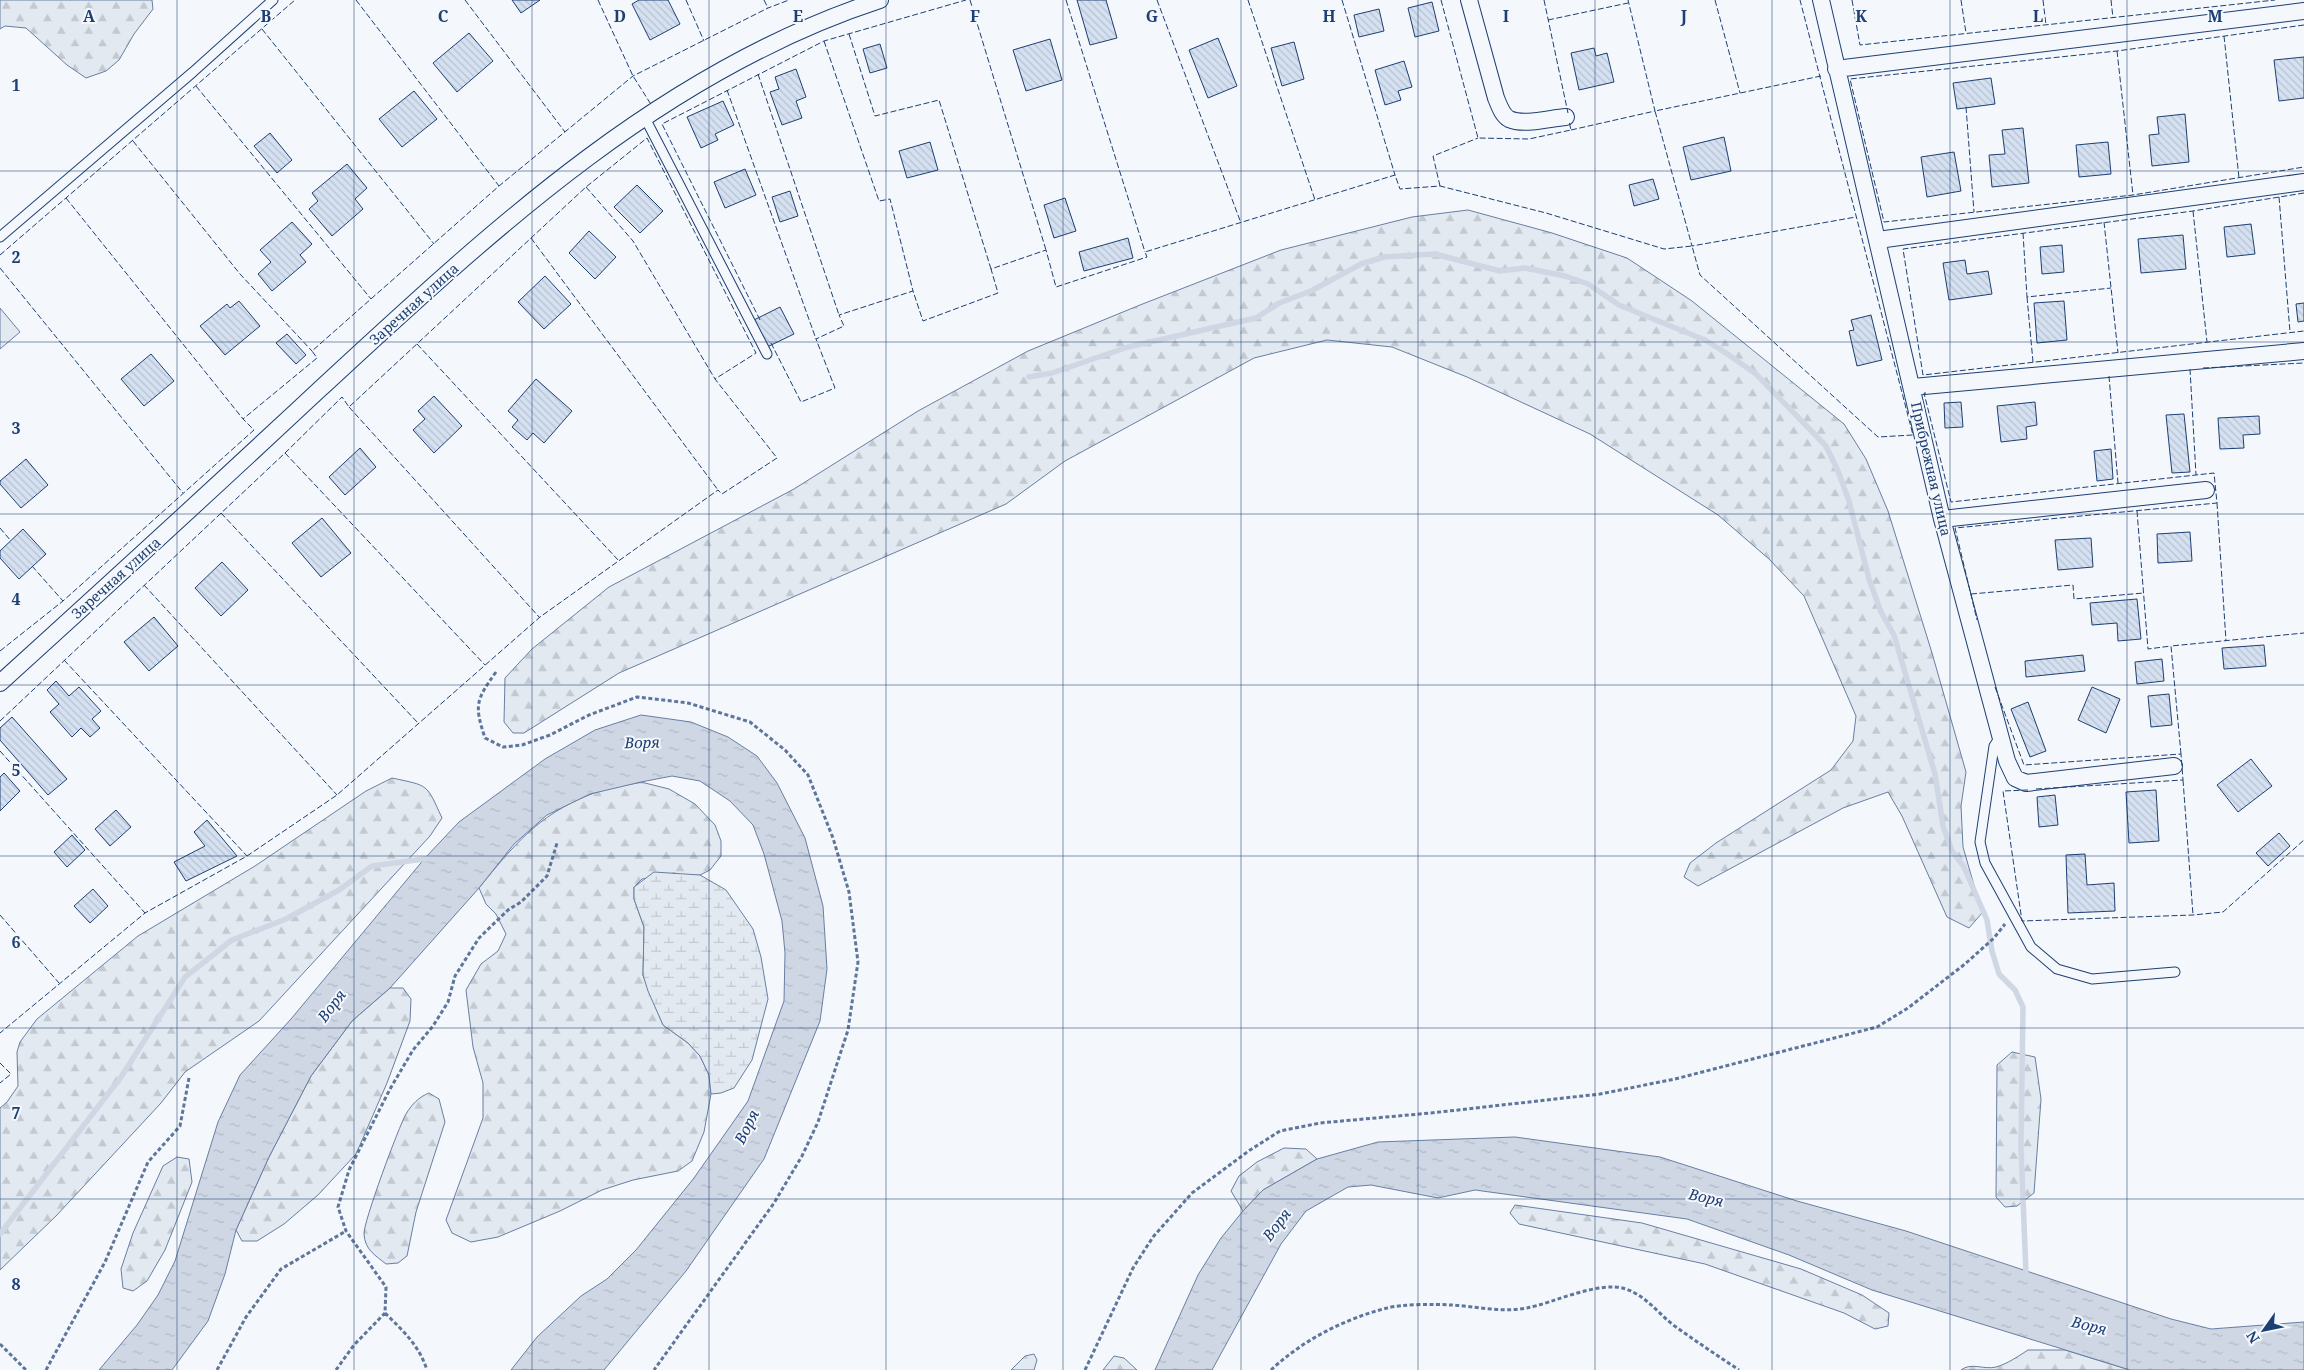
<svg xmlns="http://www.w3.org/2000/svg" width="2304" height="1370" font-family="'Noto Serif',serif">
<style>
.forest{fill:url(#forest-firs);stroke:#687fa3}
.wetland{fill:url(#wetland-marsh);stroke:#687fa3}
.garden{fill:#e3e9f0;stroke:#687fa3}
.water{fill:url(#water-ripples);stroke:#687fa3}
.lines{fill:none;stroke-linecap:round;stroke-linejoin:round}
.stream{stroke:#cfd7e4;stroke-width:5.5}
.building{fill:url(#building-back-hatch);stroke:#1d3f73}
.lane-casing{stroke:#1d3f73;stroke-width:11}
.street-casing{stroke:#1d3f73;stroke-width:18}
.path{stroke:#5e769c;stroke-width:3;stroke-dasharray:4 2.5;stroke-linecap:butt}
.lane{stroke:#f4f7fb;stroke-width:9}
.street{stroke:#f4f7fb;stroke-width:16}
.fence{stroke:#1d3f73;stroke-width:1;stroke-dasharray:6 2.5;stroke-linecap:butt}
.grid{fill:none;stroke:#1d3f73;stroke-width:1;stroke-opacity:0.55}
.labels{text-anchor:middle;stroke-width:4;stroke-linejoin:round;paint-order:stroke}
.street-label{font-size:14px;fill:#1d3f73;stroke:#f4f7fb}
.water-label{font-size:15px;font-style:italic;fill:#1d3f73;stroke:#f4f7fb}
.grid-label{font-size:16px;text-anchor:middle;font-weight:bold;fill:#1d3f73;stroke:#f4f7fb;stroke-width:4;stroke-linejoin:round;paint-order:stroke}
</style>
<defs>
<pattern id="forest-firs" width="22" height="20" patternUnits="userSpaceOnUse" patternTransform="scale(1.25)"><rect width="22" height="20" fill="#e3e9f0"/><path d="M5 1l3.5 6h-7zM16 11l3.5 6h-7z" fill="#c2c9d1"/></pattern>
<pattern id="wetland-marsh" width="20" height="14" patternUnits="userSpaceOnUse" patternTransform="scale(1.25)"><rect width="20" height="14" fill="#e3e9f0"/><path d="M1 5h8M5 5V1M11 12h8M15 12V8" fill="none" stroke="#c2c9d1"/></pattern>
<pattern id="water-ripples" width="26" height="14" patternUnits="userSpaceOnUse" patternTransform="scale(1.25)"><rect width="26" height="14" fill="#cfd7e4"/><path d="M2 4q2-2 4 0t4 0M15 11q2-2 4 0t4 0" fill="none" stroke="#b1bac7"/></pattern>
<pattern id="building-back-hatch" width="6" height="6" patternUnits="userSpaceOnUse" patternTransform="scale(1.25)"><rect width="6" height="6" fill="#d5e0f0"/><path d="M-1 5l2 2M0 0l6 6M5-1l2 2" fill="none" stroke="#b6c1d1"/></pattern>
</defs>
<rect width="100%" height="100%" fill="#f4f7fb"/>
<path class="forest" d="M0 0H152L153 9 134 34 119 60 106 71 86 78 67 65 26 28 5 26 0 29Z
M1468 210 1552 233 1627 258 1692 301 1844 424 1866 459 1888 511 1932 653 1966 772 1961 806 1963 847 1982 913 1969 928 1947 917 1902 816 1888 792 1843 808 1698 886 1684 877 1690 863 1716 843 1831 770 1853 741 1856 716 1804 596 1769 559 1718 515 1590 434 1467 377 1392 347 1327 340 1254 358 1065 461 1006 504 619 673 524 733H513L504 722 505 678 532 649 609 587 794 489 918 411 1028 351 1140 305 1281 250 1412 217Z
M392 778C429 786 426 783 442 818L430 836 259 1021 185 1072 161 1103 56 1216 0 1270V1108L7 1102 18 1086 17 1052 20 1042 37 1019 138 936 255 866 366 791Z
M641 782 669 789 695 804 715 825 721 841V856L710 870 700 875 686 876 674 873 642 879 634 887V899L644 927 643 975 658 1013 663 1025 688 1043 700 1056 709 1075 711 1094 704 1132 692 1161 678 1171 633 1180 602 1190 560 1211 498 1237 471 1242 452 1233 446 1220 483 1118V1083L473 1047 466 990 481 964 498 951 506 934 496 914 486 904 479 888C513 846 538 815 589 795 605 788 624 786 641 782Z
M390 988H403L411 999 410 1021 387 1083 356 1154 318 1195 284 1224 257 1241H242L236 1230 269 1157 311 1076 352 1021Z
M2012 1052 2035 1057 2041 1099 2034 1193 2017 1206 2005 1207 1996 1197 1997 1065Z
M429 1093 439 1099 445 1122 416 1212 407 1256 398 1263 386 1264C375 1255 365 1250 364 1234 363 1223 399 1126 406 1114 412 1104 419 1097 429 1093Z
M1284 1148 1306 1149 1317 1159 1263 1190 1243 1211 1231 1191 1239 1176 1257 1162Z
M177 1157 189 1159 192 1182 165 1250 147 1281 133 1291 123 1288 121 1269 133 1233 163 1166Z
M1515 1205 1642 1223 1801 1269 1862 1295 1889 1313 1888 1326 1875 1329 1844 1313 1705 1264 1519 1224 1510 1213Z
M2028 1350H2065L2130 1370H1961C1971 1362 1984 1370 1996 1367 2007 1364 2017 1357 2028 1350Z
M1034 1354 1037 1360 1034 1370H1011L1025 1356Z
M1114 1356 1124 1358 1137 1370H1103Z"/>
<path class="wetland" d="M654 872 700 875 726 890 753 929 761 957 768 999 752 1060 734 1088 721 1093 711 1094 709 1075 700 1056 688 1043 663 1025 648 991 643 975 644 927 634 899V887Z"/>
<path class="garden" d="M0 308 20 332 0 349Z"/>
<path class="water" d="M641 715 691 722 728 737 757 756 777 783 805 838 823 906 827 969 820 1021 764 1159 686 1271 604 1370H511L537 1337 581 1296 607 1279 636 1250 694 1178 748 1101 784 1001 785 953 782 921 764 854 753 825 730 801 700 781 672 776 641 782 590 794 547 815 514 844 479 888 390 988 352 1021 311 1076 269 1157 236 1230 225 1274 208 1321 172 1370H99L137 1325 158 1295 175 1261 218 1122 240 1075 291 1019 425 858 459 822 545 759 595 730Z
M1515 1137 1660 1157 1797 1201 1906 1231 2171 1319 2211 1329 2304 1322V1370H2130L1872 1290 1789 1255 1687 1219 1475 1190 1438 1198 1371 1185 1348 1187 1306 1211 1281 1244 1212 1370H1155L1198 1275 1221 1238 1243 1211 1263 1190 1317 1159 1378 1142Z"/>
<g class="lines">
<path class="stream" d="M1029 377 1052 373 1128 347 1256 318 1279 303 1311 291 1361 264 1384 257 1435 254 1500 271 1525 268 1565 276 1588 284 1619 305 1705 340 1726 353 1756 374 1826 446 1838 471 1849 501 1869 579 1881 612 1894 635 1935 774 1943 826 1952 851 1964 867 1987 920 1992 951 1999 974 2015 990 2023 1007 2021 1147 2026 1274
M0 1234 121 1077 185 977 232 940 286 919 339 890 372 866 431 858"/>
</g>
<path class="building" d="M512 0H540L521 13Z
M639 0H668L680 24 650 40 632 4Z
M1077 0H1106L1117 38 1090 45Z
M1432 2 1439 31 1415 37 1408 8Z
M1379 9 1384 31 1359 37 1354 15Z
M469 33 493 61 457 92 433 63Z
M1218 38 1237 86 1208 98 1189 50Z
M1050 39 1062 80 1026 91 1013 50Z
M1294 42 1304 79 1282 86 1271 48Z
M880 44 887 68 870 73 863 49Z
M1594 48 1596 56 1607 53 1614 82 1579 90 1571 53Z
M2304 57V98L2279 101 2274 60Z
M1404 61 1412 87 1398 91 1401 100 1385 105 1375 70Z
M796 69 806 97 796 101 802 118 782 125 770 92 779 89 775 77Z
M1991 78 1995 104 1957 109 1953 83Z
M414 91 437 119 402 147 379 119Z
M723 101 734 125 715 134 718 140 701 148 687 117Z
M2185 114 2189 162 2152 166 2149 135 2159 134 2157 117Z
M2023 128 2029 183 1992 187 1989 155 2005 154 2002 130Z
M270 133 292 160 277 173 254 146Z
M1724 137 1731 171 1691 180 1683 147Z
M930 142 938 170 907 178 899 151Z
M2108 142 2111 174 2079 177 2076 145Z
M1954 152 1961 191 1927 197 1921 157Z
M347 164 367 188 355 199 363 209 332 236 309 209 318 201 312 193Z
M745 169 756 195 725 208 714 182Z
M1653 179 1659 199 1634 206 1629 185Z
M637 185 663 211 640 233 614 207Z
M790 191 798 216 780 222 772 197Z
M1065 198 1076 231 1054 238 1044 205Z
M292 222 312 244 300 255 306 262 272 291 258 274 271 262 260 250Z
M2251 224 2255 254 2227 257 2224 227Z
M589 231 616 257 595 279 569 253Z
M2183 235 2186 269 2141 273 2138 239Z
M1128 238 1133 258 1084 271 1079 252Z
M2062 245 2064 272 2042 274 2040 247Z
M1965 260 1967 274 1988 271 1992 294 1949 300 1943 263Z
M545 276 571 304 544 329 518 302Z
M239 301 260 326 225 355 200 326 227 304 230 308Z
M2064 301 2067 340 2037 343 2034 303Z
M2304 303V321L2298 322 2296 304Z
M780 307 794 334 767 347 754 320Z
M1871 315 1882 360 1857 366 1849 331 1854 330 1851 320Z
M287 334 306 355 296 364 276 343Z
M151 354 174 381 144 406 121 379Z
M536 379 572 411 544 443 533 433 527 440 512 427 518 420 508 411Z
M434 396 462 426 434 453 413 430 425 419 418 411Z
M1961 402 1963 427 1945 428 1944 403Z
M2035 402 2037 425 2026 427 2027 439 2001 442 1997 406Z
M2184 414 2190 472 2172 473 2166 415Z
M2259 416 2260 434 2243 435 2244 448 2220 449 2218 418Z
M360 448 376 467 345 495 329 477Z
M2111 449 2113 479 2097 481 2094 451Z
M26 459 48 485 21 508 0 484V481Z
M322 518 351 553 321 577 292 543Z
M23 529 46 554 19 579 0 558V551Z
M2190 532 2192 561 2158 563 2157 534Z
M2091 538 2093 567 2058 570 2055 540Z
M222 562 248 590 221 616 195 588Z
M2137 599 2141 639 2118 641 2117 623 2092 625 2090 603Z
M154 617 178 646 149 671 124 642Z
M2264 645 2266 666 2224 669 2222 648Z
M2083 655 2085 671 2026 677 2025 661Z
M2162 659 2164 681 2137 684 2135 662Z
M56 681 69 696 79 687 101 711 92 719 100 728 90 737 81 728 72 737 50 712 59 704 47 690Z
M2092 687 2120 699 2106 733 2078 720Z
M2169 694 2172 725 2151 727 2148 696Z
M2028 702 2046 751 2030 757 2011 709Z
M12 717 67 779 48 795 0 740V728Z
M2251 759 2272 786 2238 812 2217 785Z
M4 773 20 791 0 811V777Z
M2156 790 2159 841 2129 843 2126 792Z
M2055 795 2058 825 2039 827 2037 797Z
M116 810 131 827 110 846 95 829Z
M207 820 237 856 186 881 174 862 205 846 194 832Z
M2279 833 2290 846 2268 866 2256 853Z
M72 835 85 850 67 867 54 852Z
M2085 854 2087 885 2114 883 2115 911 2068 913 2066 855Z
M93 889 108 906 90 923 74 906Z"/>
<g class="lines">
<defs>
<path id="lane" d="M645 118 767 354
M0 237 193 72 273 0
M2000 737 1994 746 1980 842 1985 863 2031 947 2057 969 2092 979 2175 972"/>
<path id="street" d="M1469 0 1496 98C1499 105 1502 115 1509 119 1524 126 1550 118 1566 117
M1821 0 1942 519 2007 761 2015 778 2026 783 2174 766
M1836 69 2304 11
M1878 240 2304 182
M1913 387 2304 351
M1942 519 2206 490
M0 683C107 586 214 488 320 389 487 235 659 72 880 0"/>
</defs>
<use href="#lane" class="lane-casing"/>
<use href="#street" class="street-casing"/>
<path class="path" d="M496 672C476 700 474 705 485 738L503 747 522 745 550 735 589 715 637 697 688 703 750 722 785 750 808 775 833 838 849 892 858 962 848 1030 818 1122 802 1156 774 1203 654 1370
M385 1313C403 1331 419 1345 427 1370
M0 1344 26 1370
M46 1370 105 1262 148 1162 180 1126 189 1078
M217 1370 246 1317 281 1269 346 1231
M336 1370 354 1345 385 1313 386 1287 346 1231 338 1207 349 1170 390 1089 413 1050 433 1026 448 1002 455 976 479 938 508 910 521 902 547 876 557 843
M1085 1370 1133 1268 1153 1237 1192 1193 1250 1150 1280 1131 1320 1123 1431 1113 1600 1094 1675 1079 1877 1027 1908 1008 1965 964 1994 938 2005 924
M1271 1370C1303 1340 1344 1319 1387 1308 1401 1304 1435 1304 1451 1305 1475 1306 1502 1313 1527 1308 1553 1303 1600 1280 1626 1289 1648 1297 1658 1314 1676 1327 1697 1342 1718 1356 1739 1370"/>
<use href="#lane" class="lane"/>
<use href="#street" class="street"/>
<path class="fence" d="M356 0 499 186
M465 0 565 132
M598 0 633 76 652 106
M686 0 704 41
M764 0 768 8
M970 0 1046 250
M1066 0 1145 252
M1157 0 1241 223
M1248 0 1315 200
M1342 0 1395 175
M1441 0 1478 138 1529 139 1571 130 1569 121
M1544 0 1568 113
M1715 0 1740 93
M1852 0 1860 45 2275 0
M1961 0 1966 33
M2043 0 2046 25
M2111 0 2113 18
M1548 20 1628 3
M2304 25 2117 51 1850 79 1884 222 2133 195 2304 167
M262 29 434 244
M849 34 875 116 939 100 991 269
M2224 36 2239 178
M824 41 879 201 890 199 913 291
M2117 51 2133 195
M758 74 839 315
M1821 76 1655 111 1692 246 1856 217
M196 86 371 299
M727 90 816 339
M1966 107 1974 212
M1571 130 1655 111 1628 0
M133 141 240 274 312 351
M1440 186 1433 156 1478 138
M586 187 633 241 715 379
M2304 193 2193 211 1903 249 1923 375 2304 331
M2279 197 2290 332
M66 198 243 419
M2193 211 2207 342
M2104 222 2118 353
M2023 233 2027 297 2111 288
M531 238 718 490
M0 255 295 0
M0 268 183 493
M2027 297 2033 362
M760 320 662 124 824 41 966 0
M771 343 801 402 835 388 816 339 844 326 839 315 913 291 923 321 998 293 991 269 1046 250 1056 287 1147 257 1145 252 1395 175 1400 189 1440 186 1546 213 1664 249 1692 246 1700 275 1878 437 1913 435 1800 0
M417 344 619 561
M2203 368 2304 363
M2190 369 2196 475
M2109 376 2118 483
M1926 393H1924L1951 502 2214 473 2217 503 1955 528 1977 620
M349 407 540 618
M285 453 485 665
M2217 503 2226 641
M2137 511 2148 649 2171 646
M221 513 418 723
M0 528 11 541
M32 566 63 601
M144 585 337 795
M1971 594 2073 585 2074 599 2144 593
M0 651 63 601 254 430 243 419 317 358 312 351 499 186 633 76 768 8 789 0
M64 660 247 856
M1995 687 2024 765 2181 754 2183 780 2036 789
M0 721 285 453 342 397 349 407 586 187 647 138 756 353 715 379 777 458 722 494 718 490 540 617 337 795 247 856 145 913 0 1033
M0 751 145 913
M2181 754 2171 646 2304 633
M2183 780 2193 915
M2028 790 2003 791 2022 921 2193 915 2223 912 2304 840
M0 915 59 983
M0 1063 11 1074 0 1083"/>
</g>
<path class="grid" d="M177 0V1370M354 0V1370M532 0V1370M709 0V1370M886 0V1370M1063 0V1370M1241 0V1370M1418 0V1370M1595 0V1370M1772 0V1370M1950 0V1370M2127 0V1370M0 171H2304M0 342H2304M0 514H2304M0 685H2304M0 856H2304M0 1028H2304M0 1199H2304"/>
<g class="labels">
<g class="street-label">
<text transform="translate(414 304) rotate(-42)" y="5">Заречная улица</text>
<text transform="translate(1931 469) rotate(77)" y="5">Прибрежная улица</text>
<text transform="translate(116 578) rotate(-42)" y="5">Заречная улица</text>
</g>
<g class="water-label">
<text transform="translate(642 743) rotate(-1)" y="5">Воря</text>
<text transform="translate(332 1006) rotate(-53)" y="5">Воря</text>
<text transform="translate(747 1127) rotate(-63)" y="5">Воря</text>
<text transform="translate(1706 1198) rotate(13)" y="5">Воря</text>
<text transform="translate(1277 1225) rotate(-53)" y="5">Воря</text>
<text transform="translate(2089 1326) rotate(14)" y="5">Воря</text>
</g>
</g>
<g class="grid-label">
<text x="89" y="22">A</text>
<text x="266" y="22">B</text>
<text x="443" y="22">C</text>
<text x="620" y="22">D</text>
<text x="798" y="22">E</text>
<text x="975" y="22">F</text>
<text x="1152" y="22">G</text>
<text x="1329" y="22">H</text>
<text x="1506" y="22">I</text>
<text x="1684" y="22">J</text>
<text x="1861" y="22">K</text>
<text x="2038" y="22">L</text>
<text x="2215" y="22">M</text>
<text x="16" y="91">1</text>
<text x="16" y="263">2</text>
<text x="16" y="434">3</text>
<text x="16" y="605">4</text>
<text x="16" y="776">5</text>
<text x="16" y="948">6</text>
<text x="16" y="1119">7</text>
<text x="16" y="1290">8</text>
</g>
<g transform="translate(2264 1330) rotate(237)" stroke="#f4f7fb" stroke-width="4" paint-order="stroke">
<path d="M0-4L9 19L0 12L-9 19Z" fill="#1d3f73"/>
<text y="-8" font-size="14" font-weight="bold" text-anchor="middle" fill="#1d3f73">N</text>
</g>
</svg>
